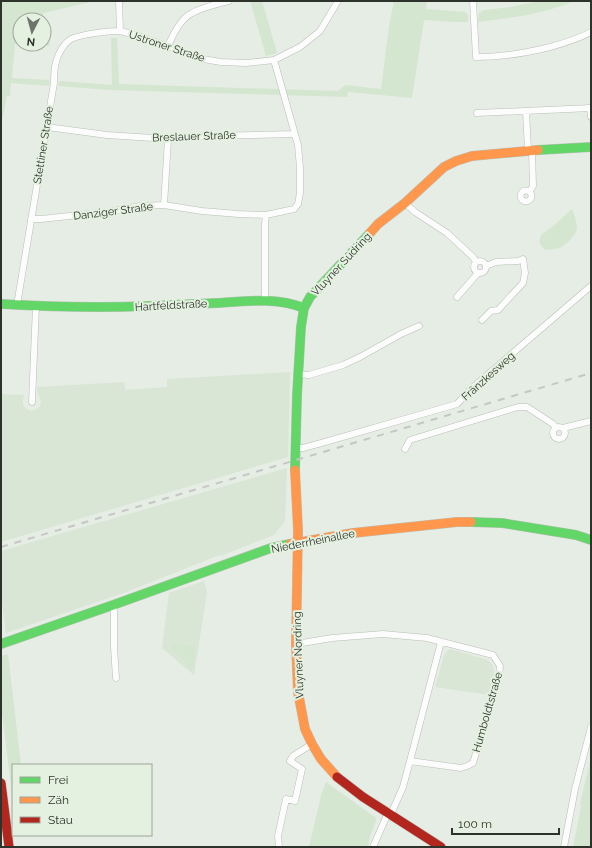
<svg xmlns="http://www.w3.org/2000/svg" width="592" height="848" font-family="Raleway,sans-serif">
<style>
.built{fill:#d9e5d5}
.green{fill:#d4e6cf}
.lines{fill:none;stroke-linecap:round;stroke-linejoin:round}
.street-casing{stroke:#b9bfb8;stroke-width:7}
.fast-casing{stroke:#b9bfb8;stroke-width:10}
.slow-casing{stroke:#b9bfb8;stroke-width:10}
.jam-casing{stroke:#b9bfb8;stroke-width:10}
.street{stroke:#fbfcfb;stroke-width:6}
.fast{stroke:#63d668;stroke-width:9}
.slow{stroke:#ff974d;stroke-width:9}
.jam{stroke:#b3261e;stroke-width:9}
.rail{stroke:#c5c7c4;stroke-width:2;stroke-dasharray:7 7;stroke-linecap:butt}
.labels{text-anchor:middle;stroke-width:4;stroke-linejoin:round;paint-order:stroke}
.street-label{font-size:11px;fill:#2d322b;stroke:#e4f1e0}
</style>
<rect width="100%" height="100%" fill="#e6ede4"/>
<path class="built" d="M290 372 288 457 1 542V394L25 395 23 399V405L26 409 31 411 37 409 40 406 41 401 37 392V387L124 382 125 390 167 387V379Z
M287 468 285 521 274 535 223 555 217 556 126 592 6 633 1 594V551Z
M204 581 207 592 194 675 162 648 169 593Z
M450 649 488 660 493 666 494 672 490 695 435 687 444 655 447 651Z"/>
<path class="green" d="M1 1H95L43 13 50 46 23 44H44V20H20V44H15L12 78 49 80V86L11 83 10 96H7L1 126Z
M250 1H262L277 53 266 56Z
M394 1H427L426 9 465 12 468 15V22H454L424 20 412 98 348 92 347 97 109 90 58 86 60 81 112 85 111 38H117L119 84 338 91 345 85 381 89 389 26Z
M539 1H574C544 14 511 18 478 22L479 13 484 10 511 7Z
M572 209C574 214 577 222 577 228 577 234 566 245 561 247 556 250 550 249 545 250L539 243 541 235 552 227Z
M179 643 185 647 192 645 195 647 193 666 190 668C186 665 185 661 182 658 177 654 165 648 179 643Z
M8 654 21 765H13V802L1 704V656Z
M591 758V847H573L581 807 580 803Z
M326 782 376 818V821L370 836 368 847H309L322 792Z"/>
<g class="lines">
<defs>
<path id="street" d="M119 1 120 31 136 35 203 59 221 62 246 63 274 60 300 47 320 31 338 1
M473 1 476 57C501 57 526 53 550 47 565 43 578 39 591 32
M168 46C173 35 180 19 192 13 203 7 216 4 229 1
M590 108 591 117
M526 111 528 150
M477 113 591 108
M47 127 107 135 168 139 209 136 295 134
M520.5 196a5.5 5.5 0 1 1 11 0a5.5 5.5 0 1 1-11 0Z
M530 191 533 186 532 150
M405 203 415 212 447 233 473 257 476 262
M164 205 168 139
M31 219H41L107 212 140 206 164 205 202 211 238 214 266 215
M474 267a6 6 0 1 1 12 0a6 6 0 1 1-12 0Z
M457 297 478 273
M265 301V224L266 215 294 209 298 204 300 193V168L298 145 274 60
M17 305 54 83C54 76 54 69 56 62 58 54 64 43 71 39 83 34 107 31 120 31
M482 320 491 311 498 310 523 283 525 273 523 259 518 261 496 262 486 266
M297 374 309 375 343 365 360 357 401 334 419 326
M32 402 36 306
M553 433a6 6 0 1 1 12 0a6 6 0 1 1-12 0Z
M563 428 591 421
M295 448H303L325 442 457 404 472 388 591 286
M405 449 410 440 518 407H527L553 424 556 428
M113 605 114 612V647L116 678
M296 644 332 638 383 634 427 638 493 655 500 666 499 676 473 763 467 766 461 768 410 761
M391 814 403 787 410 761 441 642
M279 847 278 836 286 799 295 801 302 769 290 761 293 756 312 744
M373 847 388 813
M564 847 575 789 591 727"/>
<path id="fast" d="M538 150 591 147
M1 304C51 307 100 308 150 306 172 305 195 304 217 303 247 301 276 297 304 308
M295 470 297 395 301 327 304 308 310 297 370 233
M471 522 502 523 576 535 591 540
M1 644 113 605 271 548 290 544"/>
<path id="slow" d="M370 233 378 224 405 203 444 167 456 161 472 156 538 150
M295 470 298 530 296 644 298 692 305 729 312 744 321 759 337 777
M290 544 353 533 457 522H471"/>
<path id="jam" d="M337 777 363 797 441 847
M1 783 9 847"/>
</defs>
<use href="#street" class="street-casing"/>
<use href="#fast" class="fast-casing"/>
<use href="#slow" class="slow-casing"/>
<use href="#jam" class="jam-casing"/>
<use href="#street" class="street"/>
<use href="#fast" class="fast"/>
<use href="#slow" class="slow"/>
<use href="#jam" class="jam"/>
<path class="rail" d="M1 547 591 373"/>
</g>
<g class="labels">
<g class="street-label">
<text transform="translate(167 46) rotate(18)" y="4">Ustroner Straße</text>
<text transform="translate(194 136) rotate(-2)" y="4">Breslauer Straße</text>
<text transform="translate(43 145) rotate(-81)" y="4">Stettiner Straße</text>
<text transform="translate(113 211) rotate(-7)" y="4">Danziger Straße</text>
<text transform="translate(341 264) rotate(-47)" y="4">Vluyner Südring</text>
<text transform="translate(171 305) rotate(-3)" y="4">Hartfeldstraße</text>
<text transform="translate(488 376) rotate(-42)" y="4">Fränzkesweg</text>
<text transform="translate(313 541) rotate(-11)" y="4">Niederrheinallee</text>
<text transform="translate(298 655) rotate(-92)" y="4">Vluyner Nordring</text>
<text transform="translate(487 712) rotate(-74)" y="4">Humboldtstraße</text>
</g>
</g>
<rect width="592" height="848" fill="none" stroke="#2d322b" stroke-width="4"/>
<rect x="12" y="764" width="140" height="72" fill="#e4f1e0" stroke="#9ba598"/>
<rect x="20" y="777" width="20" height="6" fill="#63d668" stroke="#9ba598"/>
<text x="48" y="784" font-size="12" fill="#2d322b">Frei</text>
<rect x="20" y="797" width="20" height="6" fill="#ff974d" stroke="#9ba598"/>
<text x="48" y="804" font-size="12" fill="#2d322b">Zäh</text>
<rect x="20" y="817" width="20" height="6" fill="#b3261e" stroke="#9ba598"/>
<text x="48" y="824" font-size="12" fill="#2d322b">Stau</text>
<g transform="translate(32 32) rotate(186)"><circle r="19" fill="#e4f1e0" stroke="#9ba598"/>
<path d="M0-3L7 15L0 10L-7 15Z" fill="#6e736c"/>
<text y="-6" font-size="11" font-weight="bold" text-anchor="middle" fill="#2d322b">N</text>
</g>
<path d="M452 828v6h107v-6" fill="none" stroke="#2d322b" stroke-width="2"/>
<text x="458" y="828" font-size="12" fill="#2d322b" stroke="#e4f1e0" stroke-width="3" paint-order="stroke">100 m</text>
</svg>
